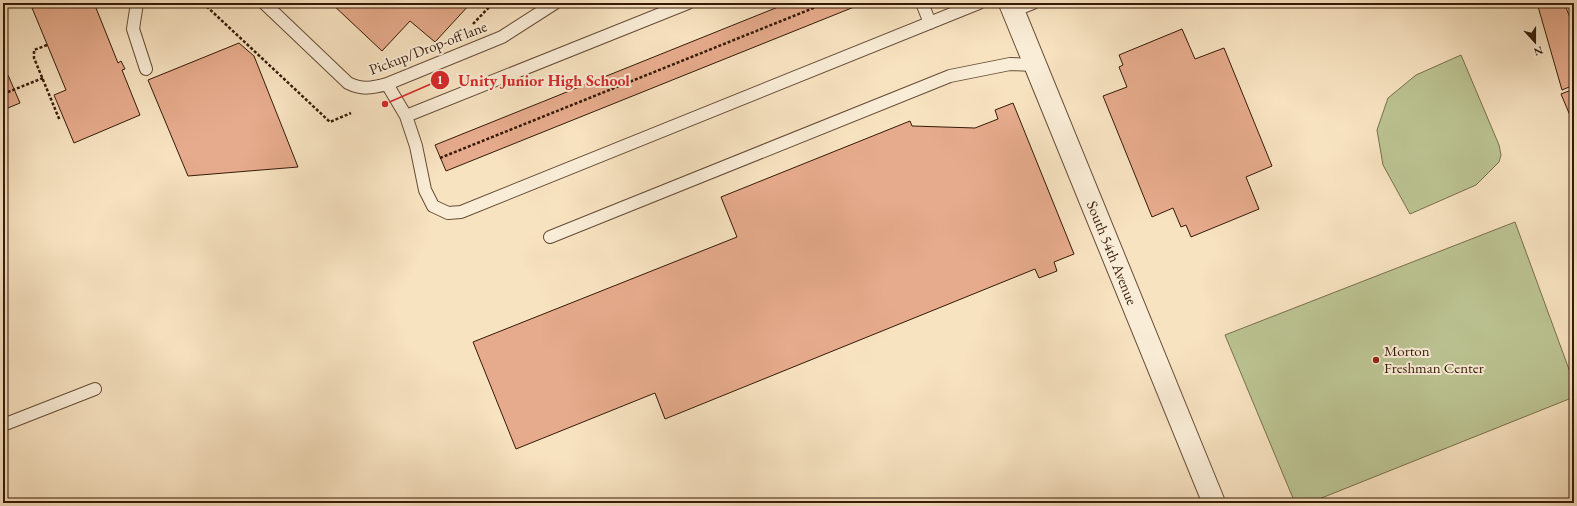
<svg xmlns="http://www.w3.org/2000/svg" width="1577" height="506" font-family="'EB Garamond',serif">
<style>
.green{fill:#bcc493;stroke:#796f4d}
.building{fill:#e6ab8c;stroke:#361a07}
.lines{fill:none;stroke-linecap:round;stroke-linejoin:round}
.service-casing{stroke:#664c36;stroke-width:14}
.minor-casing{stroke:#664c36;stroke-width:24}
.path{stroke:#361a07;stroke-width:2.5;stroke-dasharray:3 2;stroke-linecap:butt}
.service{stroke:#faedd7;stroke-width:12}
.minor{stroke:#faedd7;stroke-width:22}
.poi-dot{fill:#8f2418;stroke:#faedd7;stroke-width:1.5}
.labels{text-anchor:middle;stroke-width:4;stroke-linejoin:round;paint-order:stroke}
.street-label{font-size:15px;fill:#361a07;stroke:#faedd7}
.poi-label{font-size:15px;fill:#361a07;stroke:#faedd7;text-anchor:start}
.leader{fill:none;stroke:#d62828;stroke-width:1.5}
.callout-dot{fill:#d62828;stroke:#faedd7;stroke-width:1.5}
.mark-label{font-size:12px;text-anchor:middle;font-weight:bold;fill:#fff}
.callout-label{font-size:16px;text-anchor:middle;font-weight:bold;fill:#d62828;stroke:#faedd7;stroke-width:4;stroke-linejoin:round;paint-order:stroke}
</style>
<rect width="100%" height="100%" fill="#f8e3c1"/>
<filter id="stains"><feTurbulence type="fractalNoise" baseFrequency=".005" numOctaves="4"/><feColorMatrix values="0 0 0 0 .2 0 0 0 0 .09 0 0 0 0 .02 0 0 0 .5 -.17"/></filter>
<radialGradient id="worn" r=".72"><stop offset=".6" stop-color="#630" stop-opacity="0"/><stop offset="1" stop-color="#630" stop-opacity=".3"/></radialGradient>
<path class="green" d="M1461 55 1499 145 1501 155 1499 162 1476 185 1410 214 1383 165 1377 130 1388 98 1416 75Z
M1515 222 1574 383V397L1309 503H1295L1225 335Z"/>
<path class="building" d="M30 3H94L118 63 121 61 125 69 122 70 140 115 74 143 54 95 66 90Z
M331 3H471L435 42 410 21 382 51Z
M788 3H864L446 171 435 145Z
M1537 3H1564L1574 27V85L1562 90Z
M1182 29 1195 59 1224 48 1272 166 1246 177 1259 209 1191 237 1186 225 1181 227 1173 208 1152 217 1103 96 1127 87 1119 67 1123 65 1119 55Z
M239 43 254 56 298 167 188 176 148 80Z
M8 75 20 103 3 110V77Z
M1574 89V125L1561 94Z
M1013 103 1074 254 1054 262 1057 271 1039 278 1035 269 665 419 655 393 516 449 473 342 737 237 721 197 910 121 912 126 975 128 998 119 995 110Z"/>
<g class="lines">
<defs>
<path id="service" d="M137 3 133 29 146 69
M264 3 348 83C362 90 372 88 387 84L502 37 555 3
M688 3 406 116 416 146 425 190 433 206 448 213 461 212 979 3
M922 3 930 23
M1013 11 1033 3
M387 84 406 116
M550 237 950 76 1010 64 1035 65
M3 425 95 389"/>
<g id="minor">
<path id="s1" d="M1010 3 1214 503"/>
</g>
</defs>
<use href="#service" class="service-casing"/>
<use href="#minor" class="minor-casing"/>
<path class="path" d="M203 3 330 122 351 113
M473 24 493 3
M47 45 34 50V58L60 121
M3 94 43 78
M440 158 826 3"/>
<use href="#service" class="service"/>
<use href="#minor" class="minor"/>
</g>
<circle class="poi-dot" cx="1376" cy="360" r="4"/>
<g class="labels">
<g class="street-label">
<text transform="translate(428 48) rotate(-21)" y="5">Pickup/Drop-off lane</text>
<text dy="5" stroke="none"><textPath href="#s1" startOffset="270">South 54th Avenue</textPath></text>
</g>
<g class="poi-label">
<text x="1384" y="356">Morton<tspan x="1384" dy="17">Freshman Center</tspan></text>
</g>
</g>
<path class="leader" d="M385 104L440 80"/>
<g class="callout-dot">
<circle cx="385" cy="104" r="4"/>
<circle cx="440" cy="80" r="10"/>
</g>
<g class="mark-label">
<text x="440" y="84">1</text>
</g>
<g class="callout-label">
<text x="544" y="86">Unity Junior High School</text>
</g>
<rect width="1577" height="506" fill="none" stroke="#f8e3c1" stroke-width="16"/>
<rect x="4" y="4" width="1569" height="498" fill="none" stroke="#361a07" stroke-width="2"/>
<rect x="8" y="8" width="1561" height="490" fill="none" stroke="#361a07"/>
<g transform="translate(1535 42) rotate(159)" stroke="#faedd7" stroke-width="3" paint-order="stroke">
<path d="M0-3L7 15L0 10L-7 15Z" fill="#361a07"/>
<text y="-6" font-size="11" font-weight="bold" text-anchor="middle" fill="#361a07">N</text>
</g>
<rect width="100%" height="100%" filter="url(#stains)"/>
<rect width="100%" height="100%" fill="url(#worn)"/>
</svg>
